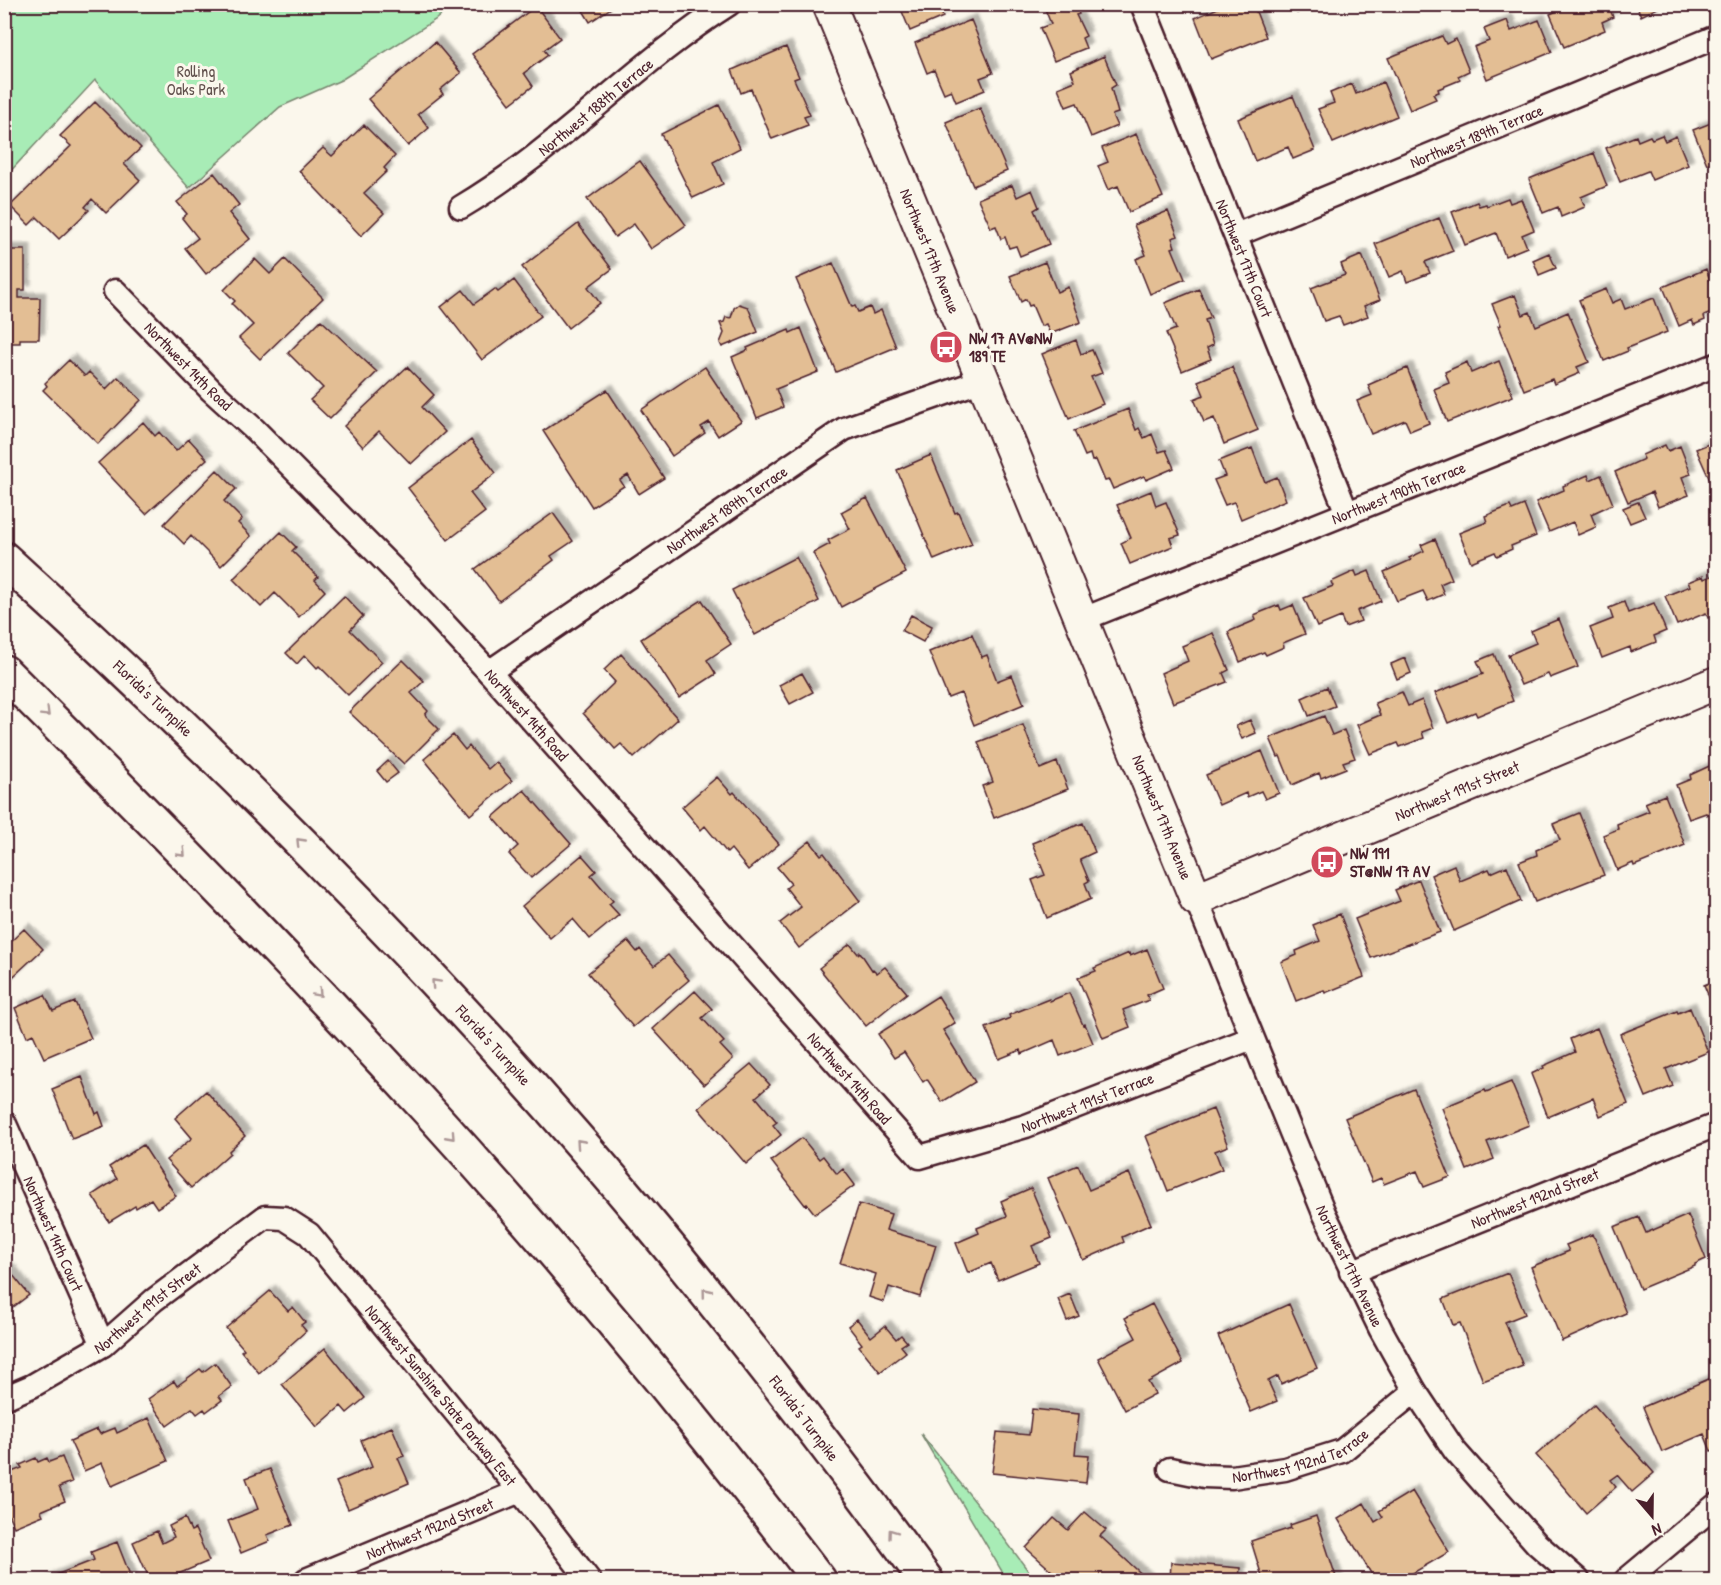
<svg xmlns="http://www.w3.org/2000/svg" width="1721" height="1585" font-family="'Patrick Hand',sans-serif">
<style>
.green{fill:#a8ecb6;stroke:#798670;stroke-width:1.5}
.building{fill:#e3be94;stroke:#4a1f2b;stroke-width:1.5;filter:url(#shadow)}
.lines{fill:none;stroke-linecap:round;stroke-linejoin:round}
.street-casing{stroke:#4a1f2b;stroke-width:27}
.secondary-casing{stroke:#4a1f2b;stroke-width:36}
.highway-casing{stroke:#4a1f2b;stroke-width:38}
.street{stroke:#fbf7ec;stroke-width:22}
.secondary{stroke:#fbf7ec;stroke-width:32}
.highway{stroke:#fbf7ec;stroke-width:33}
.oneway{stroke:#ab9695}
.labels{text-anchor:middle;stroke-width:6;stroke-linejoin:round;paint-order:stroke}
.park-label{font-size:16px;fill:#62524e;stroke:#fbf7ec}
.street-label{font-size:16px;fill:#4a1f2b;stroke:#fbf7ec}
.poi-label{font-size:16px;font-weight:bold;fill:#4a1f2b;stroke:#fbf7ec;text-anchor:start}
</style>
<defs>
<filter id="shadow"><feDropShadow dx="5.5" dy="-5.5" stdDeviation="1.5" flood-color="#0004"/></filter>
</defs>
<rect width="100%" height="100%" fill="#fbf7ec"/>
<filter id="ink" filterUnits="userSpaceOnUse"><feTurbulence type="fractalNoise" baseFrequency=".0167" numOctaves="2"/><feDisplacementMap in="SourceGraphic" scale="12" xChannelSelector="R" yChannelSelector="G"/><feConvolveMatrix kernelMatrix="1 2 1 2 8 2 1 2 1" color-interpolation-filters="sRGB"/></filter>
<g filter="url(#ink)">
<path class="green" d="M5 4H453V5L435 20 341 80 280 107 189 188 95 80 5 177Z
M921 1434 997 1529 1035 1580H1007Z"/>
<path class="building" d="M579 4H617L590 22Z
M899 4H938L943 17 910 31Z
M1043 4H1082L1076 7 1079 14 1076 15 1086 36 1082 38 1086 48 1054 61 1040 28 1051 24Z
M1253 4 1266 37 1211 59 1195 18 1227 4Z
M1293 4H1318L1297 13Z
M1573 4H1622L1610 9 1613 17 1602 22 1605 30 1564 47 1550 14Z
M1636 4H1666L1641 16Z
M536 6 560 38 544 50 548 55 524 73 533 86 510 104 472 54Z
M971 20 993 73 980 78 985 90 956 102 951 90 944 93 934 70 927 73 915 43Z
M1507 20 1511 31 1539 20 1552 52 1487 79 1474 47 1489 41 1484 29Z
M1442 36 1446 44 1456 39 1469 71 1458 76 1460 80 1438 89 1439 92 1433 94 1436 99 1410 110 1388 58Z
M435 42 461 73 440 90 443 94 418 114 429 128 408 146 368 99Z
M786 47 799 77 794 79 810 115 804 117 808 125 772 139 751 89 741 93 732 70Z
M1104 56 1116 85 1111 88 1118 113 1112 115 1117 126 1091 137 1077 103 1066 107 1058 88 1075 81 1071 71Z
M1383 82 1397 116 1333 143 1318 109 1334 103 1330 93 1352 84 1356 94Z
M1293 96 1315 150 1293 159 1288 147 1255 161 1238 119Z
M95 102 141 148 124 164 140 180 106 213 92 199 85 207 89 210 59 239 37 217 29 225 10 206 71 146 60 136Z
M719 105 740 148 713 162 723 184 693 198 661 134Z
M980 108 1007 171 973 186 946 122Z
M1716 121V160L1707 164 1693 130Z
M364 125 395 156 384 168 387 171 364 193 384 213 361 236 299 171 323 148 332 156Z
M1136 134 1163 197 1129 212 1118 186 1108 190 1098 166 1108 162 1102 148Z
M1662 135 1665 141 1676 136 1688 165 1652 180 1648 171 1620 182 1606 148 1636 136 1638 141 1650 136 1652 139Z
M1594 153 1607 186 1581 197 1585 207 1561 217 1558 207 1543 213 1529 179Z
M640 161 686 225 651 249 634 224 615 237 587 199Z
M214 173 239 205 229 213 250 239 206 274 185 248 198 238 182 218 187 214 177 202Z
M1012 185 1017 197 1032 190 1039 207 1034 210 1049 244 1020 256 1016 246 1009 248 1005 237 1001 239 996 226 991 228 978 199Z
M1508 198 1510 203 1521 199 1534 230 1522 235 1527 247 1505 256 1496 233 1465 245 1452 212 1477 202 1479 206 1486 204 1487 206Z
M1168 211 1178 236 1172 238 1175 247 1172 248 1185 279 1150 294 1136 259 1146 255 1134 225Z
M1439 218 1453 251 1425 262 1430 273 1407 282 1403 271 1389 277 1375 244Z
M578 224 612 269 588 287 600 303 568 328 522 267Z
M4 250H25V290H19V298H40L39 339H20V343H4Z
M1549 253 1556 268 1539 275 1533 260Z
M1362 255 1380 300 1364 306 1368 316 1343 325 1339 316 1324 321 1311 288 1345 275 1341 264Z
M255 259 270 274 285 259 323 298 260 359 239 338 253 325 232 304 235 301 224 290Z
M1045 262 1057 292 1068 287 1081 322 1050 334 1046 324 1041 326 1032 305 1029 306 1026 299 1021 302 1010 276Z
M833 263 852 307 855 306 858 312 870 307 873 314 881 310 896 347 836 372 796 279Z
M1706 269 1716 296V311L1704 316 1705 320 1694 325 1692 320 1679 326 1663 287Z
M514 280 541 316 482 360 441 307 463 290 474 304 495 289 498 292Z
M1199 289 1211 318 1205 320 1213 345 1207 348 1211 359 1182 371 1166 333 1176 329 1165 303Z
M1606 289 1612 303 1621 299 1625 309 1654 298 1667 332 1627 348 1628 351 1604 361 1579 300Z
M1515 295 1523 315 1530 312 1536 326 1568 312 1589 362 1577 367 1580 373 1554 384 1552 379 1524 390 1498 326 1501 325 1492 304Z
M739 304 748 307 758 332 722 347 720 343 724 333 720 323 724 322 726 317 731 318 734 308Z
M321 320 377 372 330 419 310 400 323 388 288 353Z
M801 328 818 372 776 389 783 407 757 418 732 357 748 350 747 348 789 330 790 333Z
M1076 340 1081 354 1092 350 1102 373 1091 377 1103 404 1069 419 1042 354Z
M69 360 85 376 89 372 106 389 118 377 141 400 98 444 43 390 47 386 45 383Z
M1499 361 1513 396 1447 422 1434 389 1449 383 1445 372 1467 362 1471 373Z
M407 367 434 395 422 407 445 432 411 464 379 431 363 447 344 426Z
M705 367 741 421 718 436 709 422 701 427 705 433 672 456 641 410Z
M1232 367 1258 430 1224 444 1214 418 1204 422 1194 399 1204 395 1198 381Z
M1407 368 1429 423 1410 431 1405 420 1371 434 1357 401 1372 395 1368 385Z
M607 390 664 478 639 494 628 475 620 480 624 486 592 507 543 431Z
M1128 409 1136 430 1139 428 1144 438 1152 434 1159 452 1166 450 1174 468 1146 480 1144 476 1113 489 1109 480 1105 481 1096 460 1092 461 1090 454 1085 456 1074 431Z
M143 422 155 436 159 432 176 451 189 439 207 459 146 514 98 463Z
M471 440 496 473 470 493 485 512 448 540 408 488Z
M1716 441V475L1709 478 1696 449Z
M1665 445 1668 451 1680 446 1691 474 1682 477 1689 495 1658 507 1652 492 1628 502 1615 472 1644 459 1642 455Z
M1252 448 1265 482 1277 477 1286 500 1241 519 1234 502 1225 505 1214 480 1225 476 1219 461Z
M931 455 955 513 958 512 972 544 934 560 897 470Z
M217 470 236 489 224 501 242 519 238 523 251 536 221 566 191 536 184 544 164 524Z
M1588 475 1590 480 1601 475 1613 504 1591 514 1596 527 1578 535 1573 522 1549 532 1536 502 1564 490 1563 486Z
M1151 491 1156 506 1166 502 1180 535 1170 538 1173 546 1130 564 1121 543 1131 538 1117 505Z
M867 498 906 573 841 607 813 553 830 544 828 540 850 529 841 512Z
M1638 502 1645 517 1630 523 1623 508Z
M1524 505 1536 536 1511 546 1512 549 1497 556 1495 552 1471 562 1459 533 1487 522 1485 516 1510 506 1512 510Z
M553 513 573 541 551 556 554 560 499 601 475 569Z
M281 532 296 547 292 551 318 577 315 580 325 591 299 617 275 593 261 607 233 579Z
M1435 539 1452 579 1440 584 1444 594 1428 601 1423 591 1397 601 1384 572 1411 560 1409 558 1424 551 1421 545Z
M796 557 819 601 755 635 732 590Z
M1716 559V614L1708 618 1706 613 1677 625 1665 596 1690 586 1688 582 1703 576 1704 579 1714 575 1709 562Z
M1355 571 1357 576 1369 571 1381 601 1357 611 1361 621 1345 627 1341 617 1317 627 1304 598 1333 586 1331 582Z
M344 596 363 616 350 630 382 662 348 695 319 666 317 668 305 655 297 664 286 653Z
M702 600 731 644 707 660 716 674 679 698 641 639Z
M1624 602 1628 613 1654 603 1666 631 1654 636 1656 642 1631 652 1630 647 1602 658 1590 628 1613 619 1609 608Z
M1279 605 1281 610 1293 605 1305 634 1283 643 1284 647 1266 655 1264 652 1240 662 1228 632 1256 620 1254 615Z
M911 615 932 626 923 642 902 631Z
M1559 619 1578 667 1550 678 1548 674 1521 685 1508 655 1536 643 1531 631Z
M1213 633 1229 670 1223 673 1227 682 1173 703 1161 673 1188 661 1182 646Z
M972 634 982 657 987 655 997 681 1012 675 1024 704 974 725 961 693 948 698 929 652Z
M621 654 678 719 634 758 621 744 615 749 583 713 615 682 604 670Z
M1494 654 1513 701 1477 716 1475 712 1448 723 1435 693 1483 674 1477 661Z
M1405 658 1411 673 1397 679 1391 664Z
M403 660 424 681 411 693 428 711 425 715 439 729 404 764 349 712Z
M802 673 813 692 790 704 779 685Z
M1327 687 1335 706 1309 716 1302 698Z
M1402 692 1408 706 1422 700 1433 728 1422 732 1424 738 1400 747 1398 743 1370 754 1357 725 1380 715 1375 703Z
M1324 716 1332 735 1344 730 1355 758 1343 762 1346 768 1321 778 1319 773 1292 785 1280 756 1278 757 1270 738Z
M1250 720 1256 733 1242 739 1236 726Z
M1023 725 1040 769 1057 762 1068 789 994 818 982 786 993 782 978 742Z
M453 735 465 750 469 746 488 769 496 762 512 781 470 815 424 759Z
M1262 751 1279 793 1265 799 1261 791 1247 797 1246 793 1219 805 1206 775Z
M388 761 398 773 386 782 377 771Z
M1716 763V811L1707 815 1706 813 1689 819 1676 785 1691 779 1690 775Z
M717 777 732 794 734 792 779 844 748 870 731 849 727 853 705 826 701 830 682 807Z
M524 790 571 844 531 878 509 854 518 846 493 817Z
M1665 795 1685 845 1634 866 1633 863 1617 870 1603 835 1618 829 1617 824 1649 811 1645 803Z
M1579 813 1604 875 1535 902 1519 862 1537 855 1536 850 1560 840 1553 824Z
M1083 823 1095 852 1080 859 1089 881 1085 883 1091 899 1047 918 1032 880 1045 875 1032 843Z
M810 841 821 855 824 853 860 901 799 948 780 923 801 907 786 888 791 884 777 867Z
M582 855 596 871 591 875 613 901 609 904 619 915 590 939 573 919 550 938 522 906Z
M1454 865 1460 881 1489 869 1491 873 1507 866 1521 901 1454 931 1431 875Z
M1419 880 1440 932 1371 958 1355 919 1400 901 1395 890Z
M1340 914 1364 977 1325 993 1324 990 1296 1001 1281 962 1297 955 1296 951 1320 941 1313 925Z
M24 929 43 949 4 985V948Z
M628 941 637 952 640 949 654 966 668 955 689 980 633 1027 588 973Z
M850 944 858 954 860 952 872 970 873 969 877 973 885 967 907 993 866 1026 819 968Z
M1147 949 1163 988 1147 995 1149 1000 1123 1010 1130 1027 1103 1038 1078 978 1096 971 1094 968 1129 953 1130 956Z
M1716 980V1014L1704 985Z
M695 991 712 1009 702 1018 724 1042 720 1045 733 1059 704 1085 653 1029Z
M1069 993 1083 1025 1085 1024 1093 1043 1060 1056 1054 1040 1022 1054 1021 1050 999 1059 986 1028 1010 1018 1009 1015 1049 999 1050 1001Z
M45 995 53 1011 75 1002 91 1038 44 1058 33 1034 27 1037 15 1008Z
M938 996 955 1023 943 1030 975 1082 942 1102 927 1079 923 1082 904 1052 894 1058 878 1034Z
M1690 1008 1708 1052 1666 1069 1673 1086 1646 1097 1620 1034 1677 1011 1678 1013Z
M1597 1028 1628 1104 1600 1116 1593 1098 1548 1117 1531 1074 1544 1068 1543 1066 1575 1052 1570 1039Z
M751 1064 770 1085 756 1097 777 1122 773 1125 781 1135 746 1164 698 1108Z
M82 1077 96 1114 99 1112 104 1126 72 1139 52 1089Z
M1511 1082 1529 1125 1487 1142 1494 1159 1467 1170 1442 1108 1485 1090 1486 1092Z
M1414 1089 1450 1177 1424 1187 1417 1171 1384 1184 1381 1178 1372 1182 1345 1118Z
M206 1091 245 1136 229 1151 230 1153 191 1188 166 1160 192 1138 175 1118Z
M1213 1109 1228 1146 1215 1151 1222 1169 1168 1191 1146 1136Z
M802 1138 819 1159 823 1156 837 1174 843 1169 855 1185 815 1214 807 1204 805 1205 771 1161Z
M143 1145 176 1196 157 1208 151 1199 136 1208 135 1206 109 1222 92 1195 117 1179 109 1167Z
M1078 1165 1089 1190 1129 1173 1151 1224 1122 1237 1124 1242 1083 1260 1048 1178Z
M1031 1188 1052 1238 1032 1246 1039 1263 998 1280 991 1263 968 1273 956 1243 979 1233 977 1228 1007 1216 1001 1201Z
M859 1204 891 1214 886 1230 936 1245 920 1297 889 1287 884 1302 869 1297 876 1274 840 1263Z
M1688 1215 1706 1259 1695 1264V1266L1640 1289 1614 1227 1639 1217 1646 1233Z
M1593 1234 1626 1313 1562 1341 1531 1267 1569 1251 1566 1245Z
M8 1269 29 1295 4 1314V1271Z
M1508 1273 1525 1314 1505 1322 1523 1366 1483 1381 1460 1323 1453 1325 1443 1299Z
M270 1291 288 1311 293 1307 305 1322 301 1325 306 1331 259 1373 241 1351 244 1349 226 1328Z
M1070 1294 1079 1316 1067 1321 1058 1299Z
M1152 1304 1183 1363 1148 1382 1155 1394 1125 1410 1098 1358 1136 1338 1125 1318Z
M1289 1304 1317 1368 1281 1384 1278 1376 1268 1381 1277 1401 1251 1412 1218 1336Z
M857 1319 871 1337 885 1326 896 1339 901 1335 907 1342 901 1346 906 1352 880 1372 859 1346 862 1344 848 1326Z
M325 1348 365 1398 347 1413 341 1406 317 1427 282 1384Z
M215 1363 232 1387 219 1396 222 1400 206 1412 204 1409 197 1414 192 1408 167 1426 148 1399 174 1381 177 1386 200 1369 203 1372Z
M1711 1378 1716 1391V1449L1711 1451 1704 1434 1662 1452 1643 1407Z
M1594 1405 1654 1473 1632 1492 1617 1475 1610 1480 1616 1487 1586 1513 1536 1455Z
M1032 1409 1079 1414 1075 1454 1089 1455 1086 1483 992 1473 997 1432 1029 1435Z
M149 1418 168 1461 112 1486 102 1463 84 1471 70 1441 97 1429 100 1434 115 1428 117 1433Z
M392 1427 404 1456 398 1458 409 1483 348 1509 336 1482 372 1467 361 1440Z
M62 1457 72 1482 59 1487 65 1501 41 1511 43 1515 14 1527 4 1505V1475L22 1468 20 1465 36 1458 38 1462 47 1458 49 1462Z
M270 1469 293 1525 267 1535 270 1541 241 1553 228 1521 258 1509 246 1478Z
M1412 1491 1449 1552 1401 1580H1375L1338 1519 1364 1503 1375 1522 1383 1517 1379 1511Z
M1085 1512 1106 1530 1100 1536 1148 1580H1062L1026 1548 1054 1518 1068 1530Z
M1316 1516 1337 1580H1263L1251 1541 1291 1528 1290 1525Z
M185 1518 191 1531 195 1529 209 1561 164 1580H150L133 1542 157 1531 162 1543 174 1537 169 1526Z
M117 1542 132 1580H43L94 1560 91 1552Z
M1171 1562 1240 1568 1239 1580H1170Z"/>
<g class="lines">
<defs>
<g id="street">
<path id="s1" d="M1142 4 1347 513"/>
<path id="s2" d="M461 207C559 149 634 64 729 4"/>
<path id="s3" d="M1236 235 1716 37"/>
<path id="s4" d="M115 291 211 390 255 430 399 575 489 672 920 1157 1026 1126 1252 1038"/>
<path id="s5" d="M1081 620 1716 365"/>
<path id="s6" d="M489 672 844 429 983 380"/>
<path id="s7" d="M1196 899 1324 1213 1381 1330 1415 1391 1455 1451 1537 1544 1578 1580"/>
<path id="s8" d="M4 1122 103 1345"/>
<path id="s9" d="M1351 1272 1716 1125"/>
<path id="s10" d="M4 1398 32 1386 103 1345 154 1300 265 1217 284 1218 309 1234 520 1491 589 1580"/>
<path id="s11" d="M1170 1469 1204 1476 1232 1477 1285 1469 1342 1451 1415 1391"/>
<path id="s12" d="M306 1580 520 1491"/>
<path d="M1626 1580 1716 1505"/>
</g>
<g id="secondary">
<path id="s13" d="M829 4 1196 899 1716 683"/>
</g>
<g id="highway">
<path id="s14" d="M4 559C235 769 456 991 655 1230 749 1344 839 1461 926 1580"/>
<path d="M4 672C148 815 290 960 427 1109 565 1260 695 1418 819 1580"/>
</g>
</defs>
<use href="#street" class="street-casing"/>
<use href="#secondary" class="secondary-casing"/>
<use href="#highway" class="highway-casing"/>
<use href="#street" class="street"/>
<use href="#secondary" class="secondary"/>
<use href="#highway" class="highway"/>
</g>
<defs><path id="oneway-chevron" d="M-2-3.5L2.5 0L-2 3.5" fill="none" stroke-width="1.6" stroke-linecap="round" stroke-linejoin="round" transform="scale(1.5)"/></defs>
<g class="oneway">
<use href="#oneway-chevron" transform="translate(46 713) rotate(45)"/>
<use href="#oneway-chevron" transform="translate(300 842) rotate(-134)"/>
<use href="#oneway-chevron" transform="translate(182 853) rotate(46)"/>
<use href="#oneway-chevron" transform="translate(435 983) rotate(-133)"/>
<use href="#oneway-chevron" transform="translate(318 993) rotate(47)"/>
<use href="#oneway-chevron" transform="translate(451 1136) rotate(48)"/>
<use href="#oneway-chevron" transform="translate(580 1143) rotate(-132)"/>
<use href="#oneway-chevron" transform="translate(706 1292) rotate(-129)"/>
<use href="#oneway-chevron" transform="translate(892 1533) rotate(-126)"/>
</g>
</g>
<defs>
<symbol id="bus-disc" viewBox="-11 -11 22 22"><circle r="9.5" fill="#d1495b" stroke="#fbf7ec"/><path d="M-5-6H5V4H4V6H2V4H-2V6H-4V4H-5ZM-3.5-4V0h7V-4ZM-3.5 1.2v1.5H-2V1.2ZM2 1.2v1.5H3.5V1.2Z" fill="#fff"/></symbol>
</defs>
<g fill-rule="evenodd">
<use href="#bus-disc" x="927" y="328" width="38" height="38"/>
<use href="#bus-disc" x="1308" y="843" width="38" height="38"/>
</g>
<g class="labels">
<g class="park-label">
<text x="196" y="77">Rolling<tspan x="196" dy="18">Oaks Park</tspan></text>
</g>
<g class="street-label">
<text dy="6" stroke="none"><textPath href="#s2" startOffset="168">Northwest 188th Terrace</textPath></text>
<text dy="6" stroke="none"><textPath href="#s3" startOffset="260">Northwest 189th Terrace</textPath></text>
<text dy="6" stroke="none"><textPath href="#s13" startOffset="267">Northwest 17th Avenue</textPath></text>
<text dy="6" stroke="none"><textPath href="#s1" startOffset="274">Northwest 17th Court</textPath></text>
<text dy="6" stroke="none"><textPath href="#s4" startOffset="105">Northwest 14th Road</textPath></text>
<text dy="6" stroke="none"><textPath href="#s5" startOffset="342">Northwest 190th Terrace</textPath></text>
<text dy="6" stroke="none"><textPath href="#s6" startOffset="288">Northwest 189th Terrace</textPath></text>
<text dy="6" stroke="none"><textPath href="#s14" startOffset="204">Florida's Turnpike</textPath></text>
<text dy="6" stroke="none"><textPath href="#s4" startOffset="591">Northwest 14th Road</textPath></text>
<text dy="6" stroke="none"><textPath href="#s13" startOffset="1250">Northwest 191st Street</textPath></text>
<text dy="6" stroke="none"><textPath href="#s13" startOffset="879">Northwest 17th Avenue</textPath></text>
<text dy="6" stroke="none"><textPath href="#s14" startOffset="690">Florida's Turnpike</textPath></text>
<text dy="6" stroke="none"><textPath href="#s4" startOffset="1077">Northwest 14th Road</textPath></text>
<text dy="6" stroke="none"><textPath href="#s4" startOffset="1359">Northwest 191st Terrace</textPath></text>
<text dy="6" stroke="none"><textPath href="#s9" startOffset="198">Northwest 192nd Street</textPath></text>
<text dy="6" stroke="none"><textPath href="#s8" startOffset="122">Northwest 14th Court</textPath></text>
<text dy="6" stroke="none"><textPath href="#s7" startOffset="398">Northwest 17th Avenue</textPath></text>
<text dy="6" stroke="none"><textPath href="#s10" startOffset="170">Northwest 191st Street</textPath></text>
<text dy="6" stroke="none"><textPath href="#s10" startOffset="576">Northwest Sunshine State Parkway East</textPath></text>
<text dy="6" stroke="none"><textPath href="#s14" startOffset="1176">Florida's Turnpike</textPath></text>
<text dy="6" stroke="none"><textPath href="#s11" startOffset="135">Northwest 192nd Terrace</textPath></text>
<text dy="6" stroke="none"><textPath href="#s12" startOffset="134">Northwest 192nd Street</textPath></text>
</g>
<g class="poi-label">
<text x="969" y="344">NW 17 AV@NW<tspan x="969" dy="18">189 TE</tspan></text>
<text x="1350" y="859">NW 191<tspan x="1350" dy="18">ST@NW 17 AV</tspan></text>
</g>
</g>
<rect width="1721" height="1585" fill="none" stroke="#fbf7ec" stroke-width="24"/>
<rect x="12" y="12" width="1697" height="1561" fill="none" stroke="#4a1f2b" stroke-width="2" filter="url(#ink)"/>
<g transform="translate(1652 1516) rotate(160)" stroke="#fbf7ec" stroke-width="4.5" paint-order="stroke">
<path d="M0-4.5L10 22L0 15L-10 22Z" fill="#4a1f2b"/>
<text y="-9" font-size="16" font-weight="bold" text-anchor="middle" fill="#4a1f2b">N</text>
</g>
</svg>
